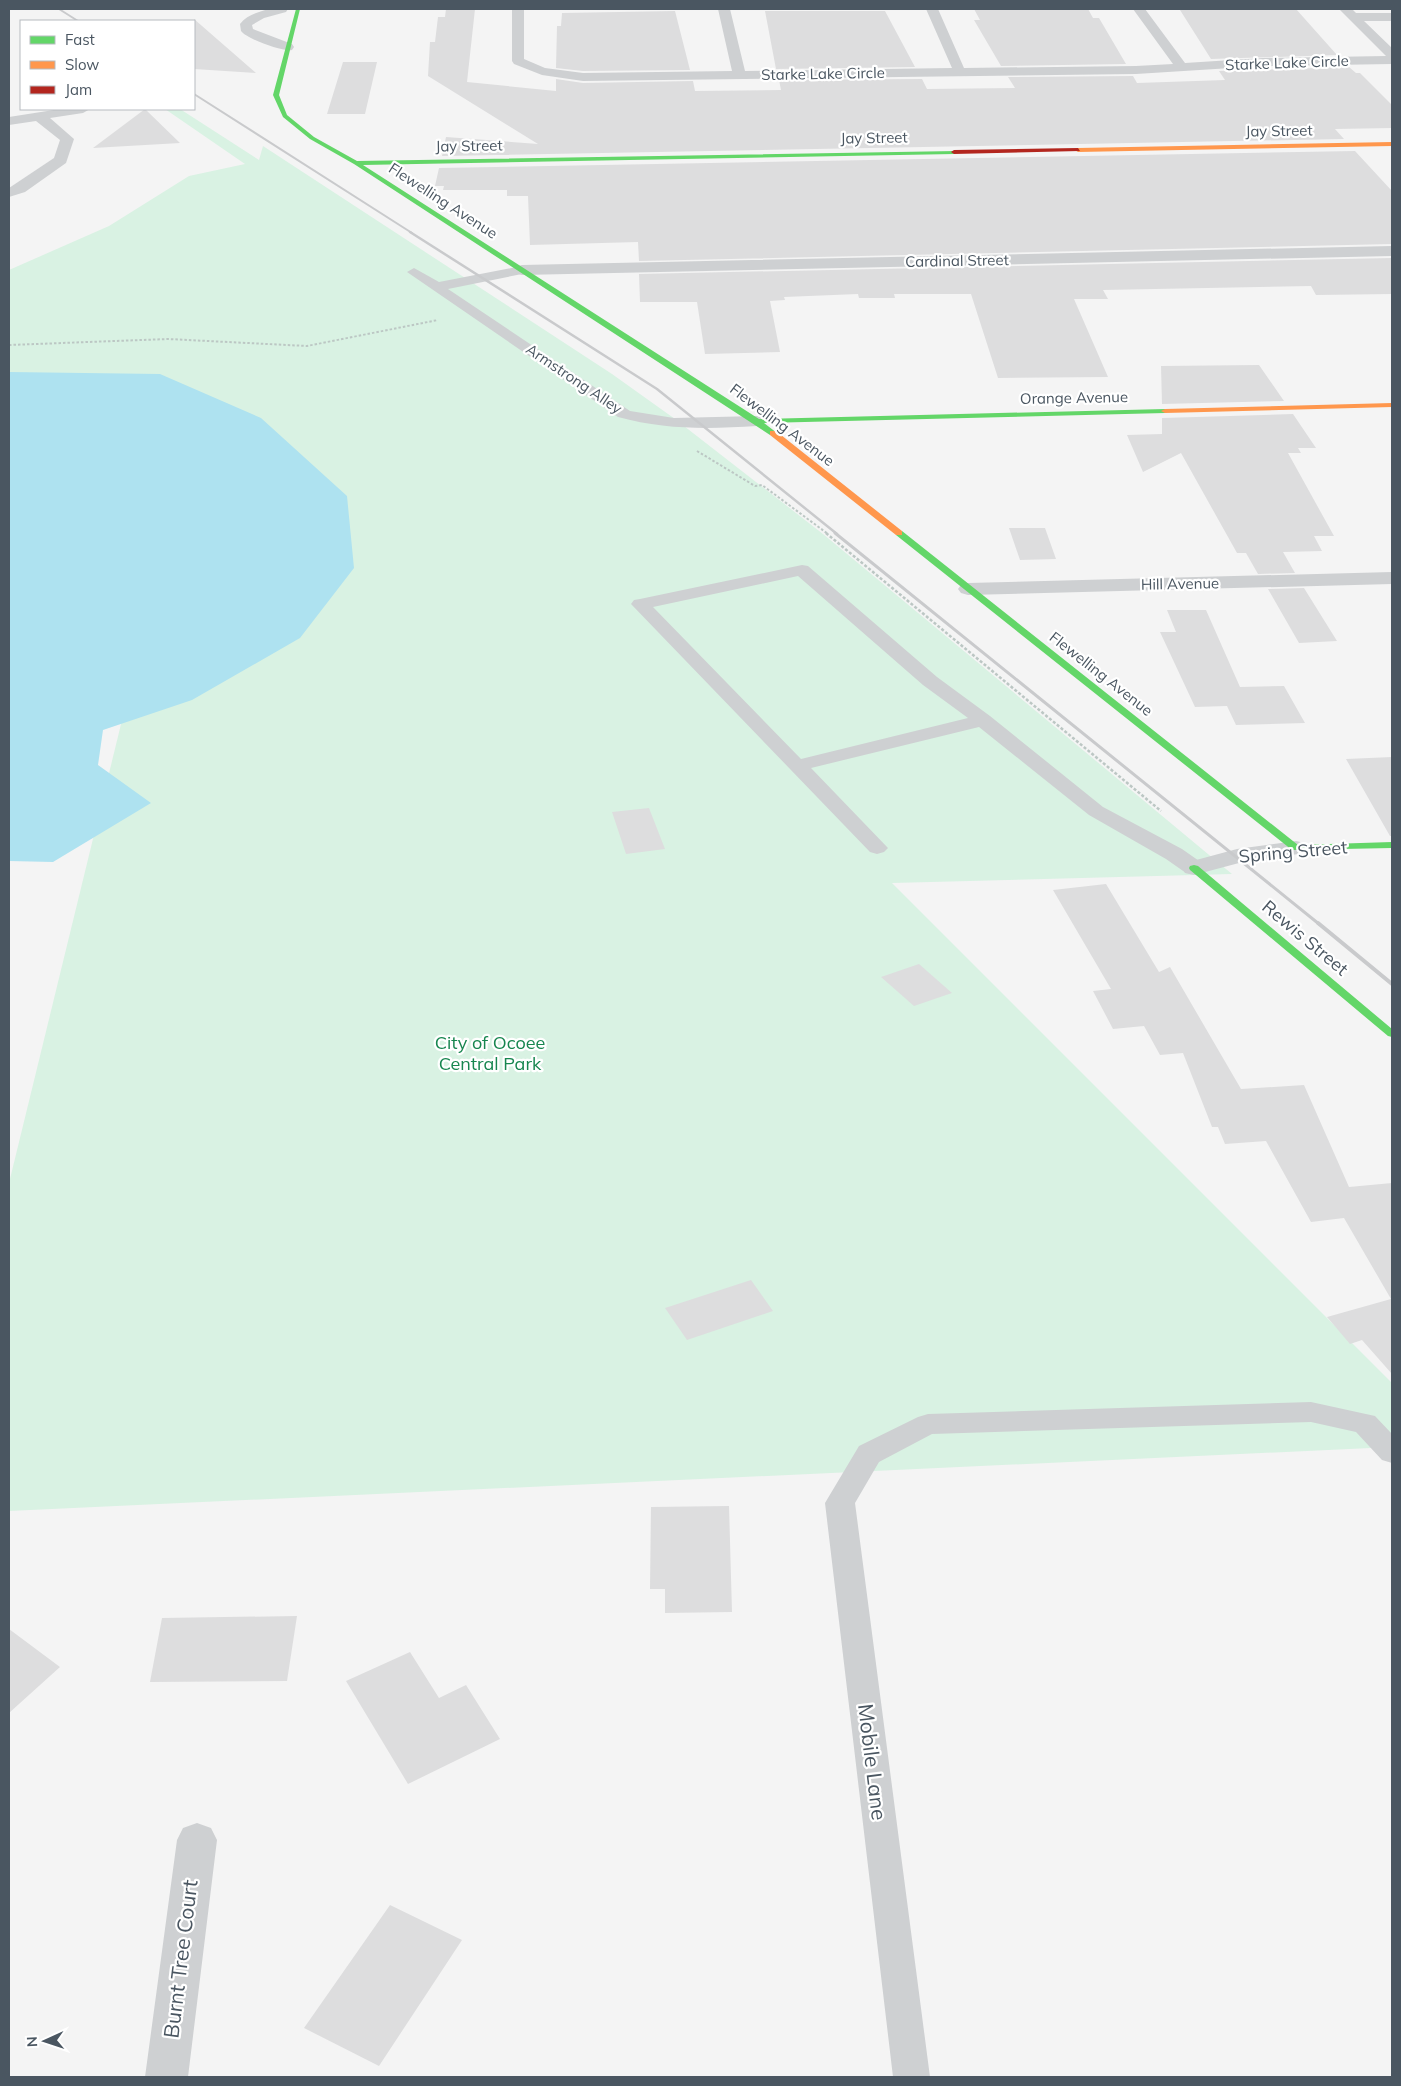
<svg xmlns="http://www.w3.org/2000/svg" width="1401" height="2086" font-family="Mulish,sans-serif">
<style>
.green{fill:#d9f2e3}
.water{fill:#aee2f0}
.building{fill:#ddddde}
.lines{fill:none;stroke-linecap:round;stroke-linejoin:round}
.path-far1{stroke:#bcc7c4;stroke-width:2;stroke-dasharray:2.5 2;stroke-linecap:butt}
.path{stroke:#bcc7c4;stroke-width:2.5;stroke-dasharray:3 2;stroke-linecap:butt}
.lane{fill:#ced0d2;fill-rule:evenodd}
.street{fill:#ced0d2;fill-rule:evenodd}
.fast{fill:#63d668;fill-rule:evenodd}
.slow{fill:#ff974d;fill-rule:evenodd}
.jam{fill:#b3261e;fill-rule:evenodd}
.rail-far3{stroke:#c9cacc;stroke-width:2}
.rail-far2{stroke:#c9cacc;stroke-width:2.5}
.rail-far1{stroke:#c9cacc;stroke-width:3}
.rail{stroke:#c9cacc;stroke-width:4}
.labels{text-anchor:middle;stroke-width:4.5;stroke-linejoin:round;paint-order:stroke}
.far-street-label{font-size:15px;fill:#4a5661;stroke:#fff}
.street-label{font-size:18px;fill:#4a5661;stroke:#fff}
.park-label{font-size:18px;fill:#17864f;stroke:#fff}
.near-street-label{font-size:21px;fill:#4a5661;stroke:#fff}
</style>
<rect width="100%" height="100%" fill="#f4f4f4"/>
<path class="green" d="M165 109H180L259 160 263 146 612 374 675 419 823 534 1232 874 892 883 1392 1383V1447L9 1511V1183L133 675 9 609V270L109 226 189 176 245 164Z"/>
<path class="water" d="M9 372 160 374 261 418 347 496 354 568 300 638 192 700 103 730 98 765 151 803 53 862 9 861Z"/>
<path class="building" d="M446 9H475L467 82 556 91V79L583 83 693 81 695 91 781 90 779 80 922 79 927 89 1015 88 1008 77 1133 76 1137 83 1225 80 1219 71 1349 67 1356 73H1360L1392 105V128L1335 129 1344 139 442 156 446 137 538 144 428 76 430 42H435L438 17H445Z
M974 9H1088L1093 18H1099L1126 64 1001 66 974 20H980Z
M1296 9 1337 55 1211 59 1180 10Z
M675 11 690 70 583 71 556 68 557 26H561L562 13Z
M765 11H885L915 67 776 69Z
M194 19 256 73 194 69Z
M343 62H377L365 114H327Z
M145 109 180 143 93 148Z
M1355 151 1392 191V244L639 261 638 242 530 245 528 196H507V190H443L444 186H435L439 168Z
M1392 258V294L1316 295 1311 286 1103 290 1108 299H1074L1108 377 998 378 971 294H894L895 298H859L858 294 784 297 785 300 770 301 780 352 705 354 697 302H640L639 274Z
M1259 365 1284 401 1162 404 1161 366Z
M1293 414 1316 448H1298L1301 453H1288L1334 536H1314L1322 551 1283 552 1295 573 1258 574 1246 553H1237L1181 453 1143 472 1127 435 1162 434V418Z
M1009 528H1045L1056 559 1020 560Z
M1304 588 1337 641 1299 643 1268 589Z
M1167 610H1206L1240 687 1284 686 1305 723 1236 725 1227 706 1195 707 1160 632H1176Z
M1392 757V836H1390L1346 759Z
M649 808 665 849 626 854 612 812Z
M1106 884 1159 972 1170 967 1241 1089 1304 1085 1349 1187 1392 1183V1374L1362 1340 1350 1344 1327 1317 1391 1299 1344 1218 1311 1222 1266 1141 1225 1144 1218 1127H1212L1183 1053 1160 1055 1144 1026 1113 1029 1093 991 1111 989 1053 890Z
M919 964 952 993 914 1006 881 977Z
M751 1280 773 1311 687 1340 665 1308Z
M729 1506 732 1612 665 1613V1589H650L651 1507Z
M297 1616 287 1681 150 1682 162 1618Z
M9 1629 60 1667 9 1713Z
M410 1652 439 1698 466 1685 500 1739 408 1784 346 1681Z
M390 1905 462 1940 379 2066 304 2028Z"/>
<g class="lines">
<path class="path-far1" d="M9 345 168 339 307 346 438 320
M697 451 755 486 762 485 828 534"/>
<path class="path" d="M826 533 1161 811"/>
<path class="lane" d="M522 266 527 267 529 270 527 273 448 289 630 411 674 418 757 416 763 418 765 421 763 424 757 426C709 429 665 430 618 417L407 272 414 268 439 282Z
M802 565 808 566 937 677 990 716 1103 807 1182 849 1202 863 1205 868 1202 873 1194 874 1186 873 1166 859 1089 815 979 727 811 768 888 848 884 852 877 854 870 852 631 604 634 600 640 599ZM798 576 923 685 968 718 801 759 653 607Z
M1311 1402 1375 1416 1392 1434V1463L1382 1460 1356 1432 1311 1422 932 1434 879 1462 855 1503 930 2077H893L825 1503 859 1446 918 1417 928 1414Z"/>
<path class="street" d="M269 9H288L286 12 264 18 252 25 253 29 292 44 294 47 292 50C283 52 247 39 241 31L240 24C247 15 258 12 269 9Z
M512 9H524V59L545 68 583 73 732 71 718 9H730L745 71 952 68 926 9H938L964 68 1136 66 1173 64 1133 9H1145L1185 63 1263 58 1386 56 1339 9H1352L1356 13H1392V21H1364L1392 48V64L1263 66 1136 74 583 81 542 75 514 64 512 61Z
M60 109H90L83 113 50 118 74 139 66 163 25 192 9 197V188L54 158 60 140 36 121 9 125V117Z
M1392 246V256L522 275 516 273 514 270 516 267 522 265Z
M1392 572V584L968 595 961 593 958 589 961 585 968 583Z
M1296 841 1305 843 1308 848 1305 853 1239 863 1194 875 1185 873 1182 868 1185 863 1237 849Z
M197 1823 211 1828 217 1840 188 2077H145L177 1840 183 1828Z"/>
<path class="fast" d="M296 9H300L279 95 287 115 314 137 357 161 956 151 954 154 363 165 759 419 1165 409 1169 411 1165 413 764 423 777 433 770 435 354 164 310 139 283 117 273 95Z
M896 531H902L1298 845 1392 842V848L1292 850 896 535Z
M1194 865 1198 866 1392 1029V1037L1388 1036 1190 870 1189 868 1190 866Z"/>
<path class="slow" d="M1392 142V146L1078 152 1075 150 1078 148Z
M1392 403V407L1165 413 1161 411 1165 409Z
M770 431H776L902 531V535H896L770 435Z"/>
<path class="jam" d="M1078 148 1080 151 954 154 951 152 954 150Z"/>
<path class="rail-far3" d="M59 9 78 21
M194 94 412 233"/>
<path class="rail-far2" d="M410 232 657 389 837 534"/>
<path class="rail-far1" d="M835 533 1319 924"/>
<path class="rail" d="M1318 923 1392 984"/>
</g>
<g class="labels">
<g class="far-street-label">
<text transform="translate(1287 63) rotate(-2)" y="5">Starke Lake Circle</text>
<text transform="translate(823 74) rotate(-1)" y="5">Starke Lake Circle</text>
<text transform="translate(1279 131) rotate(-1)" y="5">Jay Street</text>
<text transform="translate(874 138) rotate(-1)" y="5">Jay Street</text>
<text transform="translate(469 146) rotate(-1)" y="5">Jay Street</text>
<text transform="translate(443 201) rotate(33)" y="5">Flewelling Avenue</text>
<text transform="translate(957 261) rotate(-1)" y="5">Cardinal Street</text>
<text transform="translate(574 379) rotate(34)" y="5">Armstrong Alley</text>
<text transform="translate(1074 398) rotate(-1)" y="5">Orange Avenue</text>
<text transform="translate(782 425) rotate(37)" y="5">Flewelling Avenue</text>
<text transform="translate(1180 584) rotate(-1)" y="5">Hill Avenue</text>
<text transform="translate(1101 674) rotate(38)" y="5">Flewelling Avenue</text>
</g>
<g class="street-label">
<text transform="translate(1293 852) rotate(-5)" y="6">Spring Street</text>
<text transform="translate(1305 938) rotate(40)" y="6">Rewis Street</text>
</g>
<g class="park-label">
<text x="490" y="1049">City of Ocoee<tspan x="490" dy="21">Central Park</tspan></text>
</g>
<g class="near-street-label">
<text transform="translate(872 1762) rotate(83)" y="7">Mobile Lane</text>
<text transform="translate(181 1959) rotate(-83)" y="7">Burnt Tree Court</text>
</g>
</g>
<rect width="1401" height="2086" fill="none" stroke="#4a5661" stroke-width="20"/>
<rect x="20" y="20" width="175" height="90" fill="#ffffff" stroke="#b7bbc0"/>
<rect x="30" y="36" width="25" height="8" fill="#63d668" stroke="#b7bbc0"/>
<text x="65" y="45" font-size="15" fill="#4a5661">Fast</text>
<rect x="30" y="61" width="25" height="8" fill="#ff974d" stroke="#b7bbc0"/>
<text x="65" y="70" font-size="15" fill="#4a5661">Slow</text>
<rect x="30" y="86" width="25" height="8" fill="#b3261e" stroke="#b7bbc0"/>
<text x="65" y="95" font-size="15" fill="#4a5661">Jam</text>
<g transform="translate(45 2041) rotate(267)" stroke="#ffffff" stroke-width="4" paint-order="stroke">
<path d="M0-4L9 19L0 12L-9 19Z" fill="#4a5661"/>
<text y="-8" font-size="14" font-weight="bold" text-anchor="middle" fill="#4a5661">N</text>
</g>
</svg>
